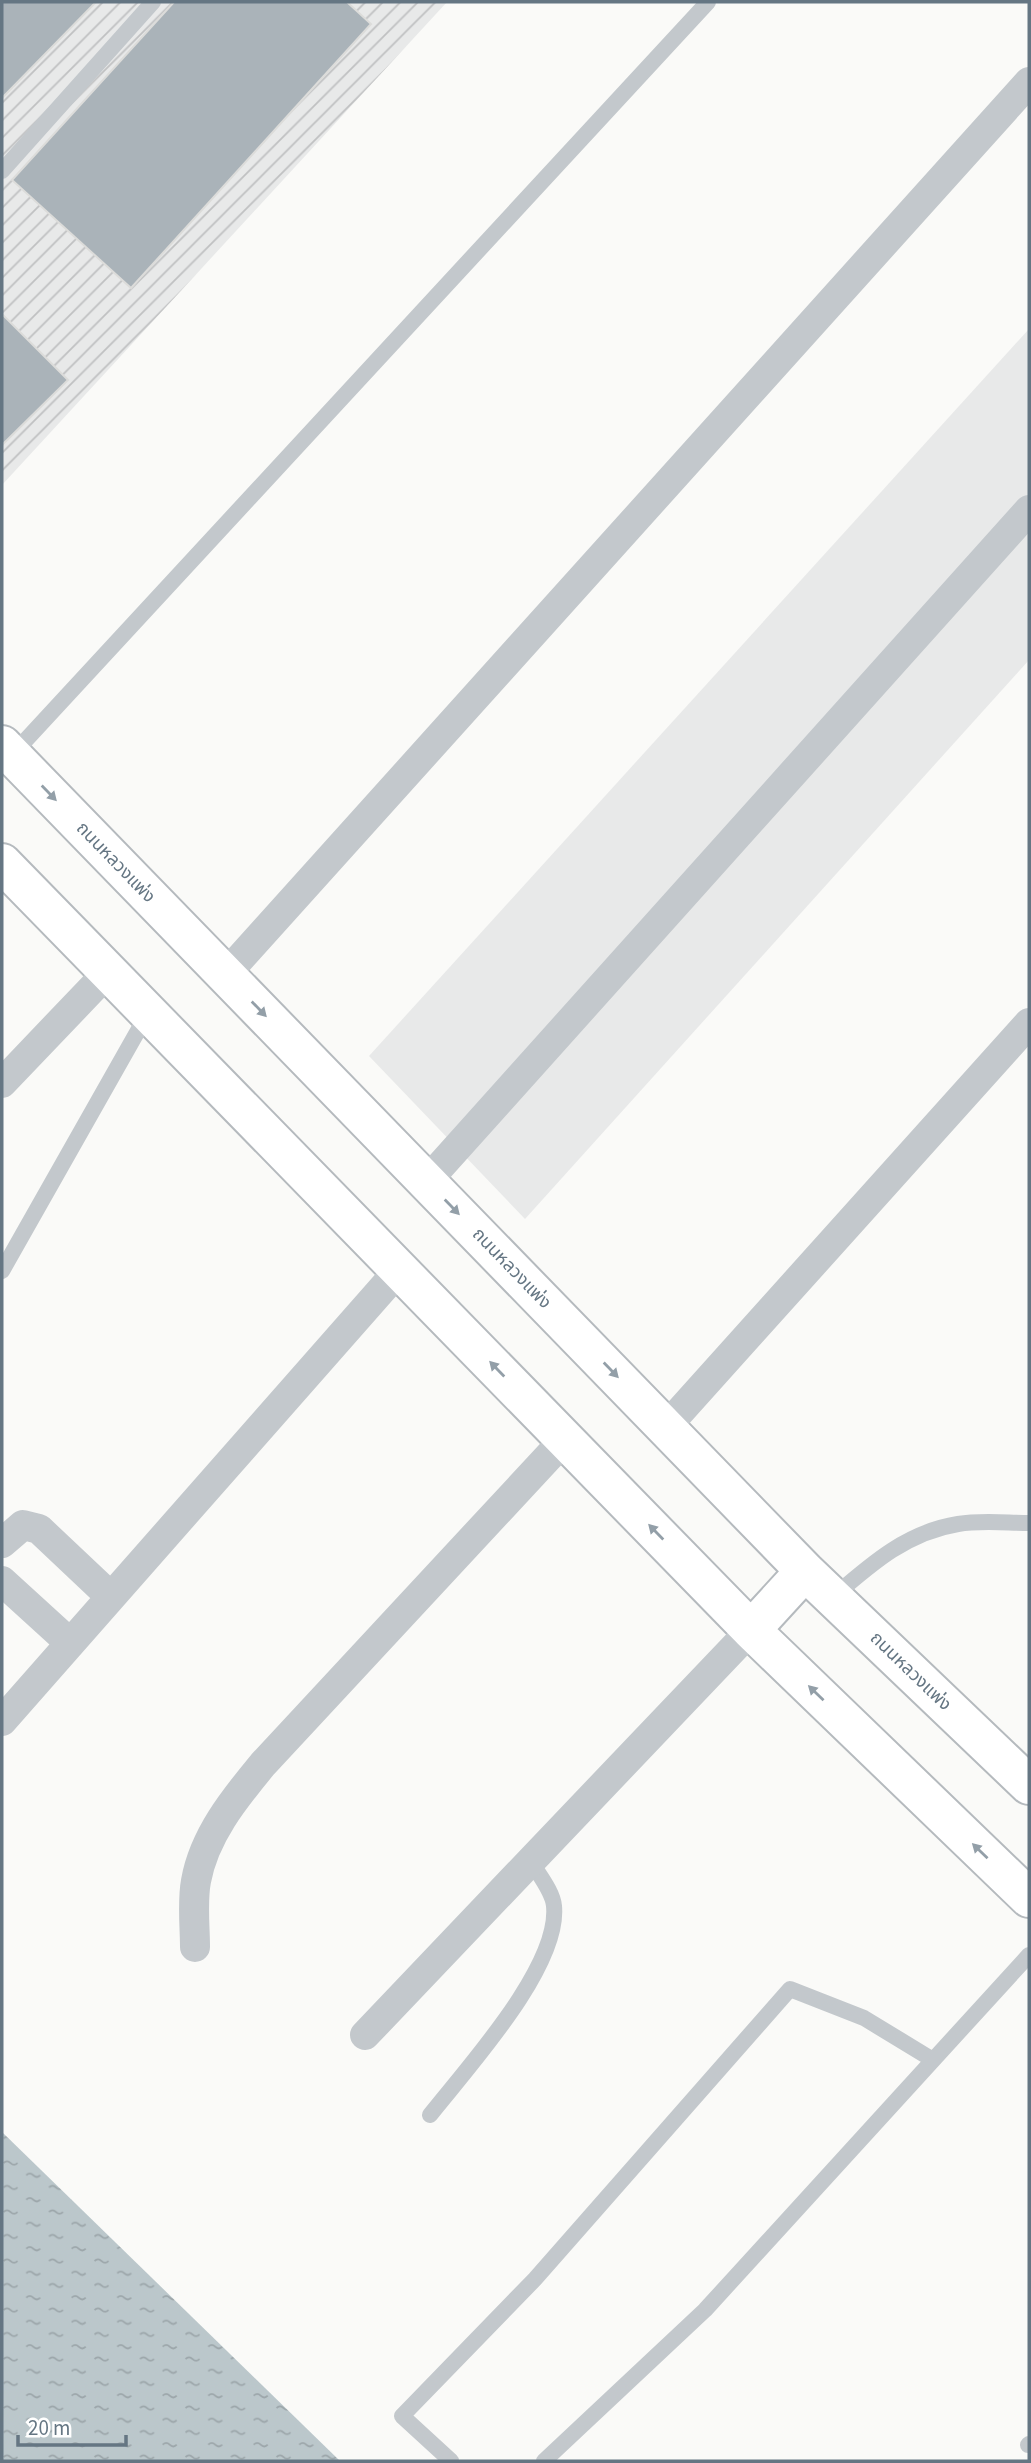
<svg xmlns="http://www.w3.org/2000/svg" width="1031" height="2463" font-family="'Source Sans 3','Noto Sans Thai',sans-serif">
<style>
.built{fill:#e8e9e9}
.industrial{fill:url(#industrial-furrows)}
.water{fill:url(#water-ripples)}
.building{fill:#aab3b9;stroke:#dcdcda;stroke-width:2}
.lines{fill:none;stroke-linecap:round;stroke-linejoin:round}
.primary-casing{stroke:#b5babe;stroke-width:42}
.service{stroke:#c3c8cc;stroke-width:16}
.minor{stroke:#c3c8cc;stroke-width:30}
.primary{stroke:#fff;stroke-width:38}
.oneway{fill:#939fa8}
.labels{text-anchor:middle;stroke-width:7;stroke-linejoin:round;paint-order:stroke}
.street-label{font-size:18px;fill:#657683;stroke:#fff}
</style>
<defs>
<pattern id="industrial-furrows" width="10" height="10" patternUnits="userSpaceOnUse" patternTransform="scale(1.75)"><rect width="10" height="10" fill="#e8e9e9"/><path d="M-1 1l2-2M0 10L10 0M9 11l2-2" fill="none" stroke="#c0c1c2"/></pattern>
<pattern id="water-ripples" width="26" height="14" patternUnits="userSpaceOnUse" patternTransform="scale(1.75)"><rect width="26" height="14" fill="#bbc7cb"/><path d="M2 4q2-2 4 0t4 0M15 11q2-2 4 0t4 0" fill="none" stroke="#9ca6aa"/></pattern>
</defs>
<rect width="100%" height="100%" fill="#fafaf8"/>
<path class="built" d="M1029 329V660L525 1219 369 1056Z"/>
<path class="industrial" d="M2 2H447L2 485Z"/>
<path class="water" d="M2 2132 340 2461H2Z"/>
<path class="building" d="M2 2H96L2 98Z
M174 2H347L371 24 131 288 12 180Z
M2 314 68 380 2 445Z"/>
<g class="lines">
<defs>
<path id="primary" d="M2 745 805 1571 1029 1785
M2 863 751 1630 1029 1898
M751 1630 805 1571"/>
</defs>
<use href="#primary" class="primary-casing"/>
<path class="service" d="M2 171 153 2
M12 755 708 2
M2 1271 148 1013
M833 1597C871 1564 907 1532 958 1524 981 1520 1007 1523 1029 1523
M430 2115C467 2068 560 1967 554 1906 553 1892 539 1875 532 1863
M1028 2445 1029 2444
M451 2461 402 2416 535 2279 790 1989 864 2018 933 2060
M544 2461 705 2310 1029 1955"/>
<path class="minor" d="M226 974 1029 82
M2 1083 108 972
M427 1181 1029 510
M666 1427 1029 1023
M2 1543 23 1525 39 1529 111 1597
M2 1581 70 1643
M2 1721 399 1270
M195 1947C195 1926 192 1902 196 1881 204 1836 234 1799 263 1764L565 1439
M365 2035 751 1630"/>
<use href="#primary" class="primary"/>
</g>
<defs><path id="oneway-solid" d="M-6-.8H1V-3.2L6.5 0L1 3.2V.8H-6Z" transform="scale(1.75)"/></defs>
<g class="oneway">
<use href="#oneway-solid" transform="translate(49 793) rotate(46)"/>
<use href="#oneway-solid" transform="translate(259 1009) rotate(46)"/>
<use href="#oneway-solid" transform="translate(452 1207) rotate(46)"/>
<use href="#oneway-solid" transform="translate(497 1369) rotate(-134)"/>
<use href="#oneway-solid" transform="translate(611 1370) rotate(46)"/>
<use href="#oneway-solid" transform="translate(656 1532) rotate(-134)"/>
<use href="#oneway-solid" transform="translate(816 1693) rotate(-136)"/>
<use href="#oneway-solid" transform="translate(980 1851) rotate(-136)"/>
</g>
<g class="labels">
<g class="street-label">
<text transform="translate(116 862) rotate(46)" y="6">ถนนหลวงแพ่ง</text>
<text transform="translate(512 1268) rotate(46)" y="6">ถนนหลวงแพ่ง</text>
<text transform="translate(911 1671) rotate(44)" y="6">ถนนหลวงแพ่ง</text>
</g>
</g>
<rect width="1031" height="2463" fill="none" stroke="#657683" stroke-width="7"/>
<path d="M18 2435v10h108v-10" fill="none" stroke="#657683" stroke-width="3.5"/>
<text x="28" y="2435" font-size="21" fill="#657683" stroke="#ffffff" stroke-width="5" paint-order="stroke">20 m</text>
</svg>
